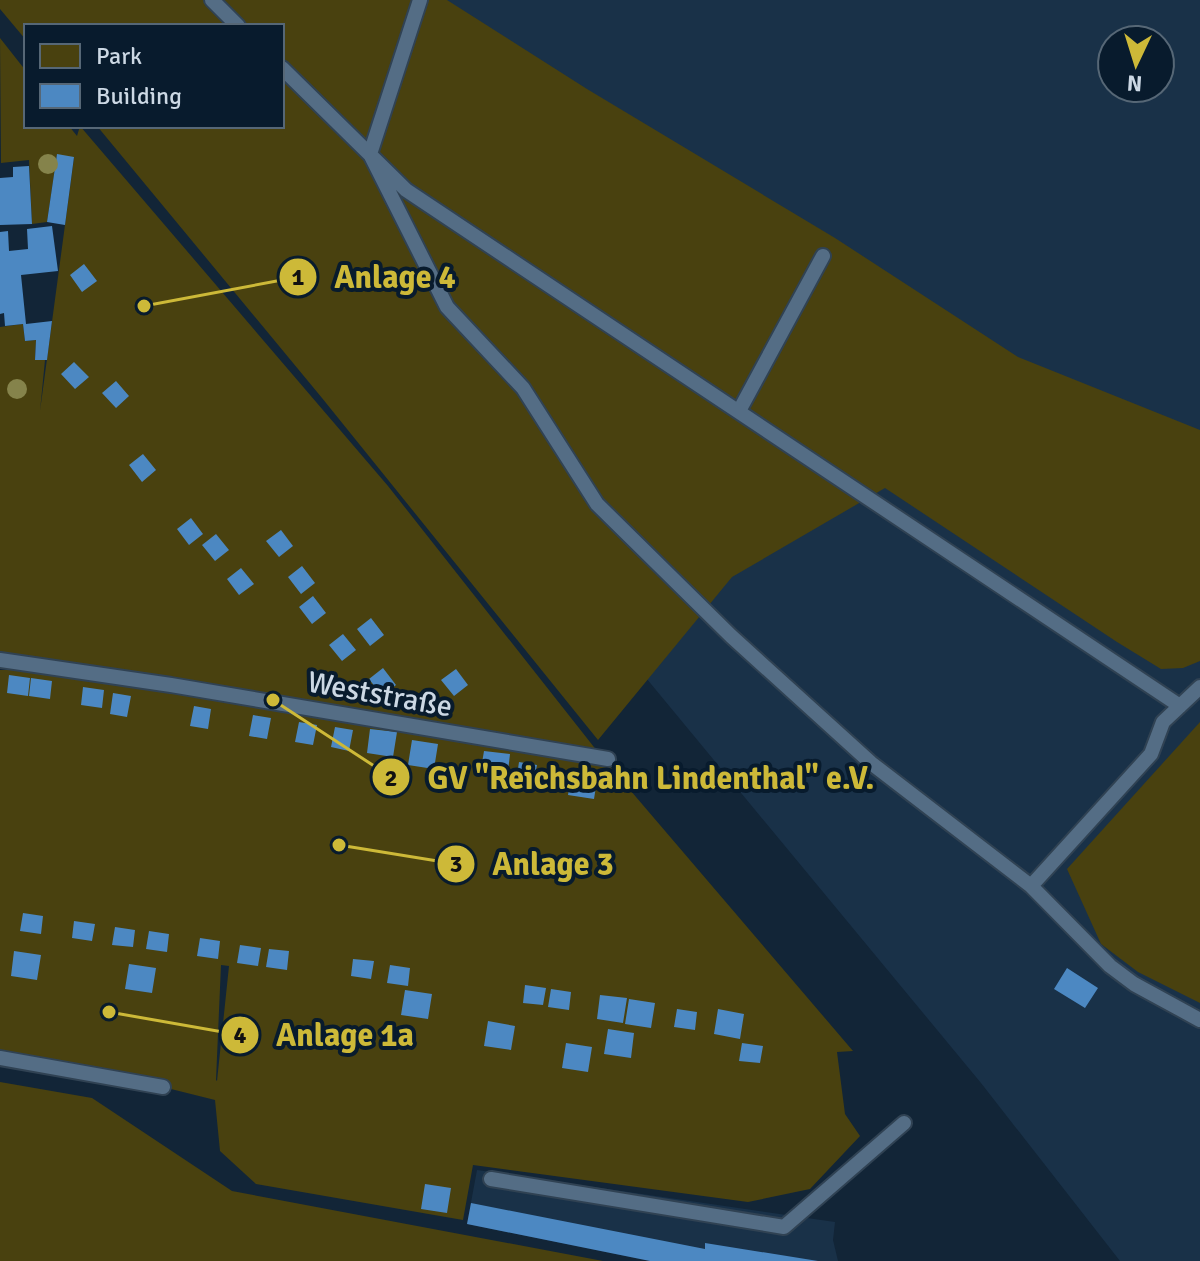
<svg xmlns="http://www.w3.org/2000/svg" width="1200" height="1261" font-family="Signika,sans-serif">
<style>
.built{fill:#193148;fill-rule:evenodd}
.green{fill:#49410f;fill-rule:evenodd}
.building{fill:#4c88c2}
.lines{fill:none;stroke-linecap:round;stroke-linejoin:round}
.service-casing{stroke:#304253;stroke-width:18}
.service{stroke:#546d85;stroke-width:14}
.tree{fill:#85834b}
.labels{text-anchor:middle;stroke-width:8;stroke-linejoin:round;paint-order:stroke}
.street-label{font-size:30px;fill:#ccd8e4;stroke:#081b2d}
.leader{fill:none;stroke:#cdb938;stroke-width:3}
.callout-dot{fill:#cdb938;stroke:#081b2d;stroke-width:3}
.mark-label{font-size:24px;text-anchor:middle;font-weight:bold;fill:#111}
.callout-label{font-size:32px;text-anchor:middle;font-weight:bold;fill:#cdb938;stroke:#081b2d;stroke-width:8;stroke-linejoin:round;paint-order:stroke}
</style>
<rect width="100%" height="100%" fill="#122537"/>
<path class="built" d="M78 0H1200V1261H1120L981 1083 407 389 282 126V26ZM1112 40H1160V88H1112Z
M477 1170 835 1222 833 1240 838 1261H650L467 1224Z"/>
<path class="green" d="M0 0H447L587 89 835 238 1018 357 1200 430V661L1183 668 1161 669 1117 642 885 488 732 577 598 740 322 398 97 126H282V26H26V40L0 9Z
M0 38 26 71V126H69L77 136 80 126 388 486 601 756 853 1051 837 1052 845 1114 860 1136 810 1189 748 1202 473 1165 463 1220 256 1184 220 1151 215 1100 163 1087 0 1058V670H7L10 654 0 652V327L23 324 25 341 36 340 35 360H45L40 411 74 158 57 155 47 222 32 224 29 160 1 163ZM221 965 229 966 217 1081 216 1080Z
M1200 722V1003L1138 972 1101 944 1067 869Z
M0 1082 92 1098 232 1191 603 1261H0Z"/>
<path class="building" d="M57 154 74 157 65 225 47 222Z
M29 166 32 224 0 225V178L13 177V167Z
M52 226 58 271 21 275 26 324 52 321 47 360H35L36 340 25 341 23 324 5 326 4 313 0 314V232L8 231 9 251 28 249 27 229Z
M84 264 97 281 82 292 70 275Z
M74 362 89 377 75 389 61 374Z
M116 381 129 396 116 408 102 393Z
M143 454 156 470 142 482 129 465Z
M191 518 203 534 189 545 177 529Z
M281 530 293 546 279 557 266 541Z
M216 534 229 550 215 561 202 545Z
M302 566 315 583 301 594 288 577Z
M241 568 254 584 239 595 227 579Z
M313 596 326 613 312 624 299 607Z
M371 618 384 635 370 646 357 629Z
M343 634 356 650 342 661 329 645Z
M383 668 396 685 382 696 369 679Z
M456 669 468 685 454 696 441 680Z
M9 675 30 678 28 696 7 693Z
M31 678 52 681 50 699 29 696Z
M83 687 104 690 102 708 81 705Z
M113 693 131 696 127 717 110 714Z
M194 706 211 709 208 729 190 726Z
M253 715 271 718 267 739 249 736Z
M299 722 317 725 313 745 295 742Z
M335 727 353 730 349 751 331 747Z
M370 729 397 732 393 757 367 753Z
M412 740 438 744 434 769 408 765Z
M484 751 510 754 507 780 480 775Z
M519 762 537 765 533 785 516 782Z
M572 770 598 774 594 799 568 795Z
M23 913 43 916 41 934 20 931Z
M74 921 95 924 92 941 72 938Z
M115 927 135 930 133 947 112 945Z
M149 931 169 934 167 952 146 949Z
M200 938 220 941 218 959 197 956Z
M240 945 261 948 258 966 237 963Z
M269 949 289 951 287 970 266 967Z
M14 951 41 955 37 980 11 976Z
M353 959 374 961 371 979 351 976Z
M129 964 156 968 152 993 125 989Z
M390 965 410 968 408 986 387 983Z
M1067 968 1098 988 1085 1008 1054 989Z
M525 985 546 988 543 1005 523 1003Z
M551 989 571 992 569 1010 548 1007Z
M405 990 432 994 428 1019 401 1015Z
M600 995 627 998 623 1023 597 1019Z
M629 999 655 1003 651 1028 625 1024Z
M677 1009 697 1012 695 1030 674 1027Z
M718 1009 744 1014 740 1039 714 1034Z
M488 1021 515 1026 511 1050 484 1046Z
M608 1029 634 1033 631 1058 604 1054Z
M566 1043 592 1047 588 1072 562 1068Z
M742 1043 763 1046 760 1063 739 1061Z
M425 1184 451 1188 447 1213 421 1209Z
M471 1203 705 1249V1243L818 1261H650L467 1224Z"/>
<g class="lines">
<defs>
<path id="service" d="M212 0 238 26
M420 0 370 154 447 307 523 388 597 504 731 636 871 763 1031 886 1110 966 1134 984 1200 1020
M282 68 406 190 1180 706
M739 411 823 256
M0 660 171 685 608 759
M1031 886 1151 754 1163 722 1200 687
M0 1058 163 1087
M491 1179 784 1227 904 1123"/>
</defs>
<use href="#service" class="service-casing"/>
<use href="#service" class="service"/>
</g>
<g class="tree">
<circle cx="48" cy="164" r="10"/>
<circle cx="17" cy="389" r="10"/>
</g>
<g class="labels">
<g class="street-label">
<text transform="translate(380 694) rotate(10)" y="10">Weststraße</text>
</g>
</g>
<path class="leader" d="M144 306L298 277M273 700L391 777M339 845L456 864M109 1012L240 1035"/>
<g class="callout-dot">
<circle cx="144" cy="306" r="8"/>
<circle cx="273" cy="700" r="8"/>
<circle cx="339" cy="845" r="8"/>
<circle cx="109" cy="1012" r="8"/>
<circle cx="298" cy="277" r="20"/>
<circle cx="391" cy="777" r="20"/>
<circle cx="456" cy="864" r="20"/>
<circle cx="240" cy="1035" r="20"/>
</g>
<g class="mark-label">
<text x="298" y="285">1</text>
<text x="391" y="786">2</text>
<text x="456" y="872">3</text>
<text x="240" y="1043">4</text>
</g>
<g class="callout-label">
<text x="395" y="288">Anlage 4</text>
<text x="651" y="789">GV "Reichsbahn Lindenthal" e.V.</text>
<text x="553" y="875">Anlage 3</text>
<text x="345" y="1046">Anlage 1a</text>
</g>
<rect x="24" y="24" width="260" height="104" fill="#081b2d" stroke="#566776" stroke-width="2"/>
<rect x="40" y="44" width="40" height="24" fill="#49410f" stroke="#566776" stroke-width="2"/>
<text x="96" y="64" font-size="24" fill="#ccd8e4">Park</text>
<rect x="40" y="84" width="40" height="24" fill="#4c88c2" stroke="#566776" stroke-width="2"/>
<text x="96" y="104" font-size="24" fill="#ccd8e4">Building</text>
<g transform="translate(1136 64) rotate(184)"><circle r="38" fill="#081b2d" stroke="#566776" stroke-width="2"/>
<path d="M0-6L14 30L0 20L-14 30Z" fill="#cdb938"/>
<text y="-12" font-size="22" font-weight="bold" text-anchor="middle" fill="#ccd8e4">N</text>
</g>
</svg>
